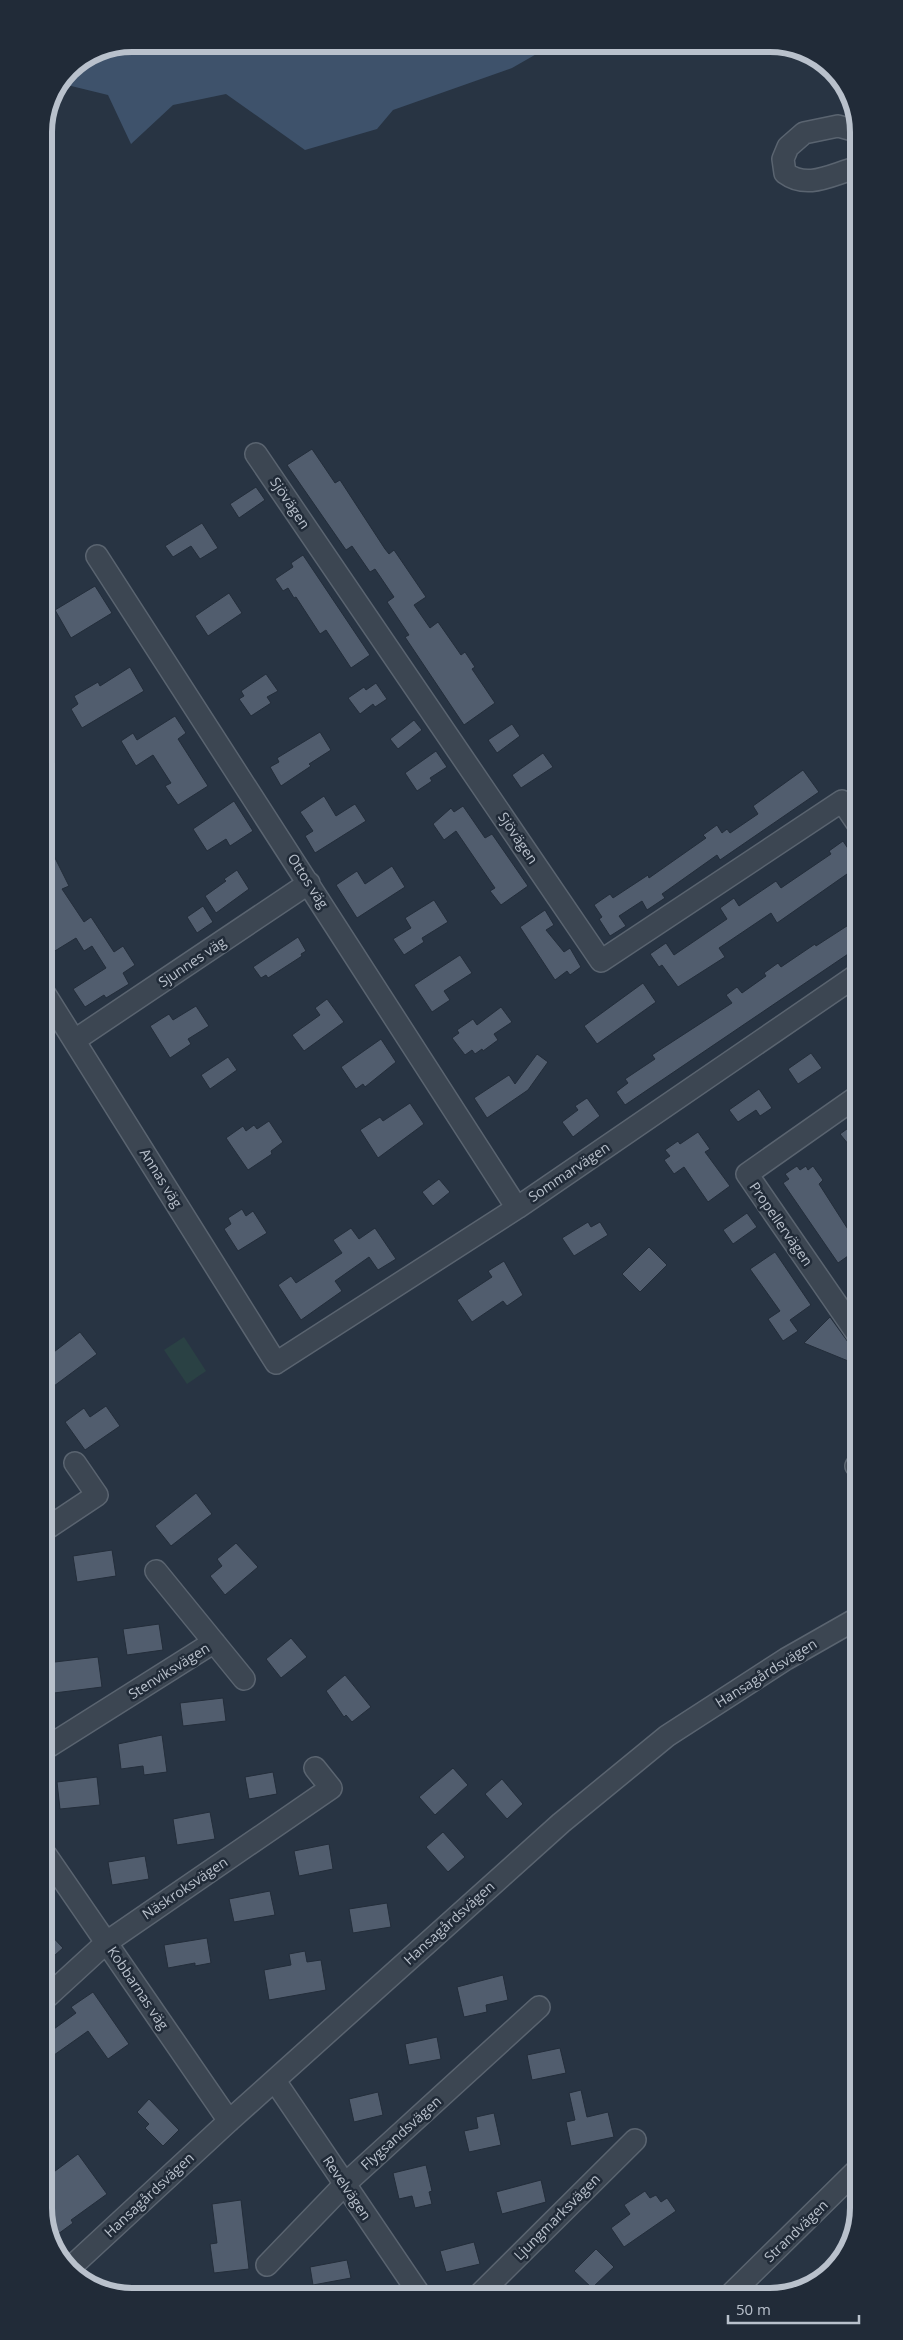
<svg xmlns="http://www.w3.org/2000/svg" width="903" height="2340" font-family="'Open Sans',sans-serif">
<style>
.green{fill:#2a4144}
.water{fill:#3e526b}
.building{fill:#515d6e;stroke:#232d3a}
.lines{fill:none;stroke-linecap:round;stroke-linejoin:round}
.minor-casing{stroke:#5a6470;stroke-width:24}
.minor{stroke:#3c4652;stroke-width:21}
.labels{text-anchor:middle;stroke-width:5;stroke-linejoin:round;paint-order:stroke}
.street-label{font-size:14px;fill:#b9c1cc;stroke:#212b38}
.rim{fill:none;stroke:#b9c1cc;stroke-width:6}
</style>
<rect width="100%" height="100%" fill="#283443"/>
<path class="green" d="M184 1337 206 1371 187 1384 164 1350Z"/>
<path class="water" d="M132 44H554L512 68 393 110 377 129 305 150 226 94 173 105 131 144 108 95 63 84C77 54 103 50 132 44Z"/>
<path class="building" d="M312 449 335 483 340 480 385 549 389 554 394 550 426 597 414 605 430 628 438 622 461 655 465 652 475 667 472 669 495 703 464 725 405 637 409 635 387 602 394 597 375 569 370 572 352 546 346 550 287 465Z
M256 487 265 500 239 518 230 504Z
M202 523 218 548 200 559 191 546 173 557 165 546Z
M303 555 370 655 351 668 326 630 320 634 296 597 294 598 288 588 283 591 275 579 293 567 291 563Z
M95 586 112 613 71 638 55 610Z
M229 593 242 613 208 636 195 616Z
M130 667 144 691 82 728 71 709 78 704 74 696 98 682 100 686Z
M266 674 278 691 267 697 271 703 251 716 239 699 244 696 241 691Z
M376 683 387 699 375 707 373 704 360 714 348 698 364 687 366 690Z
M175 716 186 733 178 739 208 786 178 805 165 786 171 783 153 755 136 766 121 741 133 733 137 740Z
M414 720 422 730 398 749 390 739Z
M512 724 520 736 497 753 488 740Z
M320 732 331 750 309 764 311 766 281 786 270 767 279 762 277 758Z
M436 751 447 767 430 778 432 781 417 791 405 773Z
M543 753 553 767 521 788 512 775Z
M803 770 819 792 720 860 717 855 662 894 665 898 647 910 642 901 619 916 626 926 610 936 599 919 602 917 594 905 610 894 613 898 648 875 649 878 706 838 703 835 717 825 722 833 727 829 730 833 758 814 753 806Z
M324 796 336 816 355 804 366 821 315 853 305 836 313 831 300 812Z
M234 801 253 831 230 846 226 839 207 851 193 829Z
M463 806 485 838 492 834 528 886 501 905 490 891 495 888 456 831 444 840 433 824 451 808 454 812Z
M45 838 69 886 62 889 84 922 91 917 114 952 123 946 135 965 123 973 129 984 106 998 104 995 85 1007 73 989 106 968 92 946 84 951 76 938 45 957Z
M843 841 857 862V867L777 923 771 913 719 948 725 957 678 987 662 965 659 967 650 954 666 943 674 955 727 919 720 908 734 898 739 906 776 881 781 888 831 854 829 851Z
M392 866 405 887 357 918 336 885 357 871 365 884Z
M237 870 249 889 216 913 205 896 226 881 224 879Z
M434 900 448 922 422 938 424 942 404 955 393 939 411 928 405 918Z
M203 906 213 922 197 933 187 917Z
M545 910 554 925 546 930 564 952 570 948 581 967 570 975 567 971 555 980 520 927Z
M850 924 857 935V948L625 1105 616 1092 628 1083 625 1079 655 1059 652 1055 732 1003 726 995 737 987 742 993 766 976 764 973 778 963 781 967 815 944 816 946Z
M298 937 306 951 301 954 302 956 268 978 266 975 261 978 253 967Z
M460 955 472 973 444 991 450 1000 432 1012 414 985Z
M643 983 656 1002 597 1044 584 1026Z
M327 999 344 1022 304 1051 292 1035 320 1015 315 1008Z
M196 1006 209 1026 188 1039 191 1044 170 1058 150 1026 169 1014 173 1020Z
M501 1007 512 1022 494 1034 498 1040 483 1051 482 1049 475 1054 472 1050 465 1055 452 1038 459 1033 457 1030 473 1019 477 1025Z
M381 1039 396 1062 365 1087 363 1084 356 1089 341 1067Z
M811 1053 822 1068 798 1084 788 1069Z
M537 1054 548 1062 528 1090 487 1118 474 1098 509 1075 515 1084Z
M228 1057 237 1070 210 1089 201 1075Z
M759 1089 772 1108 760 1116 756 1110 738 1122 729 1110Z
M587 1098 600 1116 573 1137 562 1122 578 1110 575 1106Z
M410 1103 424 1124 378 1158 360 1130 380 1117 383 1121Z
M269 1121 283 1142 271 1151 272 1154 248 1170 226 1138 243 1126 246 1131 254 1125 257 1129Z
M858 1121V1156L840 1134Z
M698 1132 710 1149 705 1152 730 1186 708 1202 684 1167 674 1174 664 1160 670 1156 665 1150 678 1141 680 1144Z
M797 1166 800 1170 806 1166 808 1170 813 1166 823 1180 819 1184 858 1245V1270L848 1256 838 1263 783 1183 789 1179 785 1174Z
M439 1179 450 1192 433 1206 422 1192Z
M242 1209 246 1216 253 1211 267 1233 238 1251 224 1229 231 1224 228 1218Z
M747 1213 757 1227 733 1244 723 1230Z
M588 1222 591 1227 600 1222 608 1235 574 1256 562 1238Z
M351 1228 359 1239 375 1228 396 1259 378 1270 369 1257 335 1281 342 1291 301 1320 278 1285 291 1276 296 1283 342 1253 333 1240Z
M649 1247 667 1265 640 1292 622 1274Z
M775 1252 811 1305 790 1320 798 1331 783 1341 768 1319 780 1311 750 1269Z
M504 1261 523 1295 507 1306 503 1301 472 1322 457 1300 492 1277 488 1271Z
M830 1317 848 1342 858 1347V1365L804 1343Z
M80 1332 97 1354 54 1386 46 1375V1358Z
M106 1406 120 1426 85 1450 65 1422 84 1408 90 1417Z
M196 1493 212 1514 171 1546 155 1526Z
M236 1543 258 1567 225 1595 210 1576 222 1566 217 1559Z
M112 1550 116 1576 77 1582 73 1556Z
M159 1624 163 1650 127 1655 123 1629Z
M291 1638 307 1657 281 1678 266 1659Z
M98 1657 102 1687 46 1694V1663Z
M345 1675 371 1707 352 1722 346 1715 344 1717 326 1691Z
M223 1698 226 1721 183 1726 180 1703Z
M162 1735 167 1772 144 1775 143 1766 121 1769 118 1744Z
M453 1768 468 1785 435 1815 419 1797Z
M273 1772 277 1794 249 1799 245 1777Z
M97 1777 100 1805 60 1809 57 1782Z
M502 1779 523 1804 507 1819 485 1794Z
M210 1812 215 1839 177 1845 173 1819Z
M443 1832 465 1857 448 1872 426 1847Z
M329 1844 333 1869 299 1876 294 1851Z
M145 1856 149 1879 112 1885 108 1862Z
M270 1891 275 1915 234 1922 229 1899Z
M387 1903 391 1927 353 1933 349 1909Z
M46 1930 63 1948 46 1963Z
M207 1938 211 1963 195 1966V1963L168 1968 164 1945Z
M305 1951 307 1962 321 1960 326 1990 269 2000 264 1970 291 1965 289 1954Z
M503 1975 508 2000 486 2005 487 2012 464 2017 457 1987Z
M93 1992 129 2044 108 2059 88 2031 47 2060V2034L76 2013 71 2007Z
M437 2037 441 2059 409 2065 405 2044Z
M560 2048 566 2073 532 2080 527 2055Z
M581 2090 587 2117 608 2112 614 2137 571 2146 566 2122 575 2120 569 2093Z
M378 2092 383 2115 354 2122 349 2099Z
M149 2099 179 2130 163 2146 145 2128 149 2124 137 2112Z
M494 2113 501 2145 469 2152 464 2131 478 2128 476 2117Z
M78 2154 107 2194 71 2220 73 2223 54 2237 47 2227V2177Z
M426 2165 432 2191 429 2192 432 2204 415 2208 412 2196 399 2199 393 2173Z
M541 2180 546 2202 502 2214 496 2192Z
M645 2191 650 2198 656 2195 661 2202 667 2198 676 2211 624 2247 611 2228 630 2214 624 2205Z
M241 2200 249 2269 214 2273 210 2244 217 2243 212 2204Z
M474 2242 480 2264 446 2272 440 2251Z
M596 2249 614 2267 592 2288 574 2271Z
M347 2260 351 2278 313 2285 310 2267Z"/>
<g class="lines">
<defs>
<path id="minor" d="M856 131 838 126 804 133 788 147 783 159 785 173C808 190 832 174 856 168
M256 454 601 961 842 801 857 823
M97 556 517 1208
M45 994 276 1363 517 1208 857 975
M75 1040 309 883
M858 1096 747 1174 858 1335
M856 1466 858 1465
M46 1529 97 1495 75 1463
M156 1571 244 1679
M46 1748 214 1642
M46 1855 229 2121
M47 1997 107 1942 331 1788 315 1768
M275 2081 420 2295
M267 2265 345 2184 539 2007
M70 2268 229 2121 561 1823 667 1736 786 1659 858 1618
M732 2293 859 2168
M479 2295 635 2140"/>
</defs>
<use href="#minor" class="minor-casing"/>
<use href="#minor" class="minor"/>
</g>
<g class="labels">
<g class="street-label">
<text transform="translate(290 503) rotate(56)" y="5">Sjövägen</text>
<text transform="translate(518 838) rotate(56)" y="5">Sjövägen</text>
<text transform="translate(308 881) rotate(57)" y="5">Ottos väg</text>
<text transform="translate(192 962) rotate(-34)" y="5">Sjunnes väg</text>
<text transform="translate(569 1172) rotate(-34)" y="5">Sommarvägen</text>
<text transform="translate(161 1178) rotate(58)" y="5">Annas väg</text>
<text transform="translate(781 1224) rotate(55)" y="5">Propellervägen</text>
<text transform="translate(169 1671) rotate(-32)" y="5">Stenviksvägen</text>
<text transform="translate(766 1673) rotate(-32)" y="5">Hansagårdsvägen</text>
<text transform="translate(185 1888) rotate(-34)" y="5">Näskroksvägen</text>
<text transform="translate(449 1923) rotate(-42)" y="5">Hansagårdsvägen</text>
<text transform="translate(138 1988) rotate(56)" y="5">Kobbarnas väg</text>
<text transform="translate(401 2133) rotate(-42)" y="5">Flygsandsvägen</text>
<text transform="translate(347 2188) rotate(56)" y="5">Revelvägen</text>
<text transform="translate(149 2195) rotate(-43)" y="5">Hansagårdsvägen</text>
<text transform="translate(557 2217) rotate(-45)" y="5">Ljungmarksvägen</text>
<text transform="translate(796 2231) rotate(-44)" y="5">Strandvägen</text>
</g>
</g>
<path d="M0 0H903V2340H0ZM132 52H770A80 80 0 0 1 850 132V2208A80 80 0 0 1 770 2288H132A80 80 0 0 1 52 2208V132A80 80 0 0 1 132 52Z" fill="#212b38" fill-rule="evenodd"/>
<path class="rim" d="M132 52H770A80 80 0 0 1 850 132V2208A80 80 0 0 1 770 2288H132A80 80 0 0 1 52 2208V132A80 80 0 0 1 132 52Z"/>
<path d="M728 2315v8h131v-8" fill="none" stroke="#b9c1cc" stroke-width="2.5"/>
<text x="736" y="2315" font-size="15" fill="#b9c1cc" stroke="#212b38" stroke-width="4" paint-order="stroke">50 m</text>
</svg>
